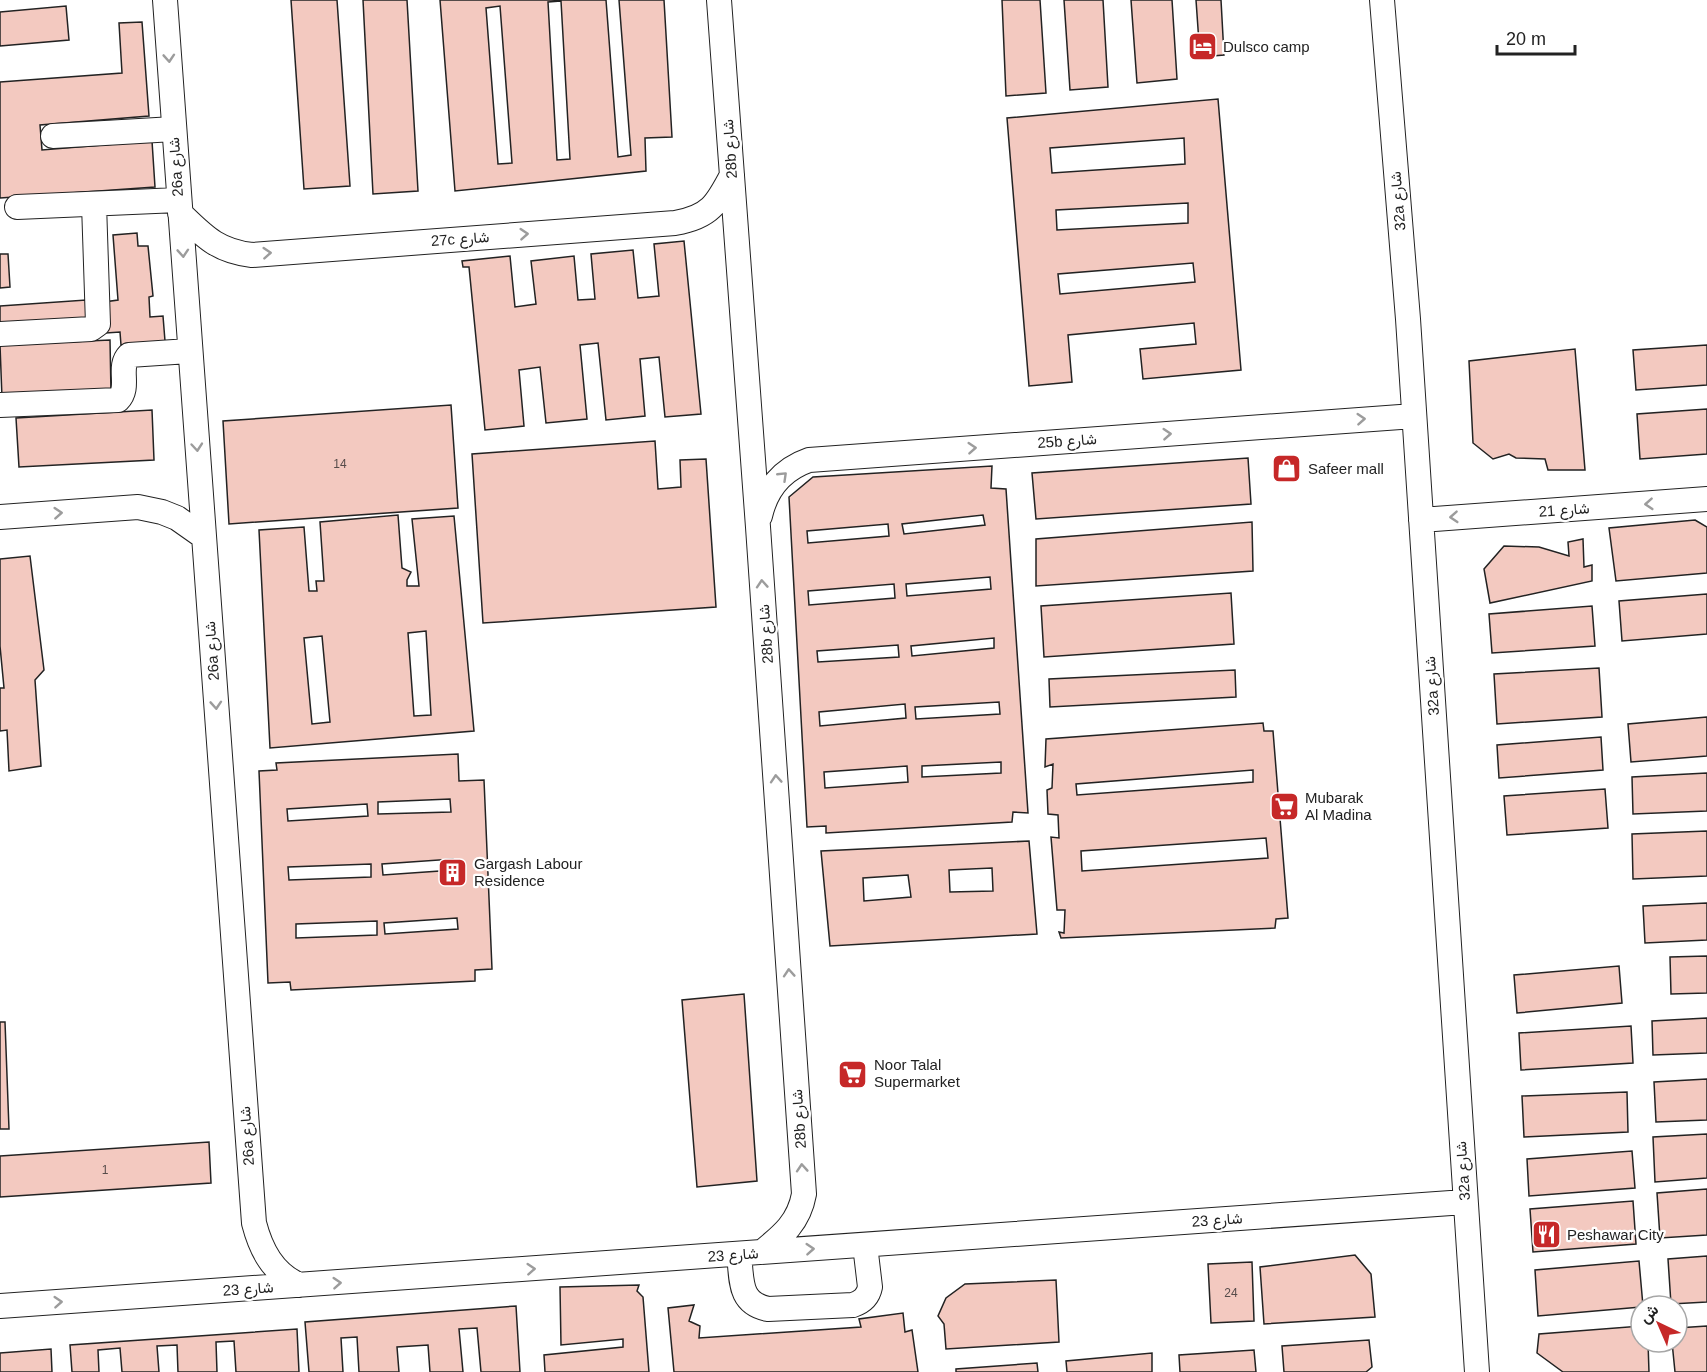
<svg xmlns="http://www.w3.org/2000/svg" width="1707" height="1372" font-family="Arial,Vazirmatn,sans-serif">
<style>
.building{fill:#f3c9c0;stroke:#222;stroke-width:1.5;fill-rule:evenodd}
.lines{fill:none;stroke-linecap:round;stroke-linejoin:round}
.minor-casing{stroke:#222;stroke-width:26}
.minor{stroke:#fff;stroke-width:24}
.oneway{stroke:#9c9c9c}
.labels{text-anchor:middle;stroke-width:4.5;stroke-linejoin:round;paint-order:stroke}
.number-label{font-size:12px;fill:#564c4a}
.poi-label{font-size:15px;fill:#222;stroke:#fff;text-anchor:start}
.street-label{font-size:15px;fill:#222;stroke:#fff}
</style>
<rect width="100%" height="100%" fill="#fff"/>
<path class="building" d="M291 0H337L350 186 304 189Z
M363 0H407L418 191 373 194Z
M440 0H606L618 157 631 155 619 0H664L672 137 645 138 646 171 455 191ZM561 1 570 159 557 160 548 2ZM500 6 512 163 498 164 486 8Z
M1002 0H1040L1046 93 1006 96Z
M1064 0H1103L1108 87 1070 90Z
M1131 0H1172L1177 79 1137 83Z
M1196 0H1221L1224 55 1200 57Z
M66 6 69 40 0 46V12Z
M142 22 149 116 40 125 42 150 152 141 155 187 0 198V82L122 73 119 23Z
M1218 99 1241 370 1143 379 1140 349 1196 344 1194 323 1068 335 1072 382 1029 386 1007 118ZM1184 138 1185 164 1052 173 1050 148ZM1188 203V223L1057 230 1056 210ZM1193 263 1195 282 1060 294 1058 274Z
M137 233 138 246H148L153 296 149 297 150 317 163 316 165 341 121 345 120 332 106 333 104 302 118 300 113 235Z
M684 241 701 414 665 417 659 357 640 359 645 416 606 420 598 343 580 345 587 419 546 423 540 367 519 370 524 426 485 430 469 267H463L462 261 510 256 515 307 536 304 531 261 574 256 578 300 595 299 591 254 633 250 638 298 659 296 654 244Z
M0 254H8L10 287 0 288Z
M86 300 87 320 0 326V306Z
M110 340 111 393 2 398 0 345Z
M1707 345V385L1636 390 1633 350Z
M1575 349 1585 470H1548L1545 459 1516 458 1509 454 1493 459 1473 443 1469 361Z
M451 405 458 508 229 524 223 421Z
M1707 409V454L1640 459 1637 414Z
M152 410 154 460 19 467 16 418Z
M655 441 658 489 681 487 680 460 706 459 716 607 483 623 472 454Z
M1248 458 1251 504 1036 519 1032 473Z
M992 466 991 488 1006 489 1028 813 1013 812 1012 822 826 833V826L807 827 789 497 813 477ZM983 515 985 525 904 534 902 524ZM888 524 889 536 808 543 807 531ZM990 577 991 589 907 596 906 584ZM894 584 895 598 809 605 808 591ZM994 638V648L912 656 911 646ZM898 645 899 657 818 662 817 651ZM999 702 1000 714 916 719 915 707ZM905 704 906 718 820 726 819 712ZM1001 762V773L922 777V766ZM907 766 908 782 825 788 824 772Z
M398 515 402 568 411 572 407 580V586H419L412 519 454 516 474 731 270 748 259 530 304 527 309 591H317L316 581H324L320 522ZM426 631 431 715 414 716 408 633ZM322 636 330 722 312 724 304 638Z
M1695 520 1707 527V573L1616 581 1609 528Z
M1252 522 1253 571 1036 586V539Z
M1583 539 1584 567 1592 565V581L1490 603 1484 569 1504 546 1539 547 1569 556 1568 542Z
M30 556 44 670 35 680 41 766 9 771 7 730 0 731V688H4L0 646V559Z
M1231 593 1234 644 1044 657 1041 606Z
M1707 594V634L1622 641 1619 601Z
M1592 606 1595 646 1492 653 1489 614Z
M1599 668 1602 717 1497 724 1494 674Z
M1235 670 1236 697 1050 707 1049 679Z
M1707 717V756L1631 762 1628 724Z
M1263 723 1264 731H1273L1288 918 1276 919 1275 928 1061 938 1059 932 1064 933 1065 910H1057L1051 837 1059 838 1058 815 1048 814 1047 790 1052 788 1053 764 1045 767 1046 739ZM1253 770V782L1077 795 1076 784ZM1266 838 1268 858 1082 871 1081 851Z
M1601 737 1603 770 1499 778 1497 745Z
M458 754 459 781 484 780 492 969 475 970V981L291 990 290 982 268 983 259 771 277 770 276 763ZM450 799 451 812 378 814V802ZM367 804 368 816 288 821 287 809ZM453 859 454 870 383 875 382 864ZM371 864V877L289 880 288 867ZM457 918 458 929 385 934 384 923ZM377 921V935L296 938V924Z
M1707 773V811L1633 814 1632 777Z
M1605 789 1608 828 1507 835 1504 796Z
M1707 831V876L1633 879 1632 834Z
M1029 841 1037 934 830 946 821 851ZM992 868 993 891 950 892 949 870ZM908 875 911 897 864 901 863 878Z
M1707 903V940L1645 943 1643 906Z
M1707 956V993L1671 994 1670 957Z
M1619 966 1622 1003 1517 1013 1514 975Z
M744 994 757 1181 697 1187 682 1000Z
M1707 1018V1053L1653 1055 1652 1021Z
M0 1022H5L9 1129H0Z
M1631 1026 1633 1063 1521 1070 1519 1033Z
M1707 1079V1120L1656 1122 1654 1082Z
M1627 1092 1628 1132 1524 1137 1522 1096Z
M1707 1134V1178L1655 1182 1653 1137Z
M209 1142 211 1183 0 1197V1156Z
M1632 1151 1635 1188 1529 1196 1527 1159Z
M1707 1189V1235L1660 1238 1657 1193Z
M1633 1201 1636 1244 1533 1252 1530 1209Z
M1355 1255 1371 1274 1375 1317 1264 1324 1260 1267Z
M1707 1256V1302L1671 1304 1668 1259Z
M1639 1261 1643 1306 1641 1307 1538 1316 1535 1270Z
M1252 1262 1254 1321 1211 1323 1208 1264Z
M1056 1280 1059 1342 946 1349 944 1324 938 1316 946 1298 965 1284Z
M639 1285 637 1291 643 1297 649 1372H545L544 1355 623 1347V1339L561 1345 560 1287Z
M694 1305 689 1321 700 1326 699 1338 861 1327 859 1319 903 1313 905 1332 912 1330 918 1372H674L668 1308Z
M516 1306 520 1372H481L477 1328 459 1329 463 1372H430L428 1345 397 1347 399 1372H359L357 1337 341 1338 343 1372H309L305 1322Z
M1641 1326V1342H1648L1649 1372H1563L1537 1353 1539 1334Z
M1707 1326V1372H1675L1672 1342H1677V1328Z
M297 1329 299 1372H236L234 1341 216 1342 217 1372H178L177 1345 157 1346 159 1372H122L120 1348 98 1350 99 1372H72L70 1345Z
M1369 1340 1372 1367 1366 1372H1284L1282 1346Z
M51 1349 52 1372H0V1353Z
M1254 1350 1256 1372H1180L1179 1355Z
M1152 1353V1372H1067L1066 1361Z
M1037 1363 1038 1372H956V1369Z"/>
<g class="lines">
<defs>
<path id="minor" d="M165 0 254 1223C261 1250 273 1273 299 1285
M719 0 758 527 804 1194C799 1222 783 1235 762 1252
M1382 0 1408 319 1477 1372
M53 136 174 129
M17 207 178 200
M180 213C204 236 217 251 252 255L675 223C710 217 717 204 732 175
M0 334 91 329 98 324 94 204
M0 405 118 400C131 387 117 367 129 355L189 351
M760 516C766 489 783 469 809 460L1414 416
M0 517 138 507 162 512 177 518 204 537
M1421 520 1707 499
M739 1254C742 1279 738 1303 768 1309L853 1305C862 1302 868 1297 870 1287L865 1245
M0 1306 1465 1202"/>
</defs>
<use href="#minor" class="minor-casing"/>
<use href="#minor" class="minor"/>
</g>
<defs><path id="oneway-chevron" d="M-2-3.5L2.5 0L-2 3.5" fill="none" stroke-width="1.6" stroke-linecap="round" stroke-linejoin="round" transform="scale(1.5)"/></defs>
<g class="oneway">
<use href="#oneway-chevron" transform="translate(169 58) rotate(86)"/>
<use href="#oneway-chevron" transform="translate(524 234) rotate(-4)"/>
<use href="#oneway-chevron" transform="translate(183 253) rotate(86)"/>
<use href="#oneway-chevron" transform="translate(267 253) rotate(-4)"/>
<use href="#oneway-chevron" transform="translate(1361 419) rotate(-4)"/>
<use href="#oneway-chevron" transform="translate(1167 434) rotate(-4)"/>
<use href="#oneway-chevron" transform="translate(197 447) rotate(85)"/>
<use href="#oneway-chevron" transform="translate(972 448) rotate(-4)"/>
<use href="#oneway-chevron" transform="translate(783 476) rotate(-44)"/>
<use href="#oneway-chevron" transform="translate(1649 504) rotate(176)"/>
<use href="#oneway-chevron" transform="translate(58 513) rotate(-4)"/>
<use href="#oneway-chevron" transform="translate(1454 517) rotate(176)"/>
<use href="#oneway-chevron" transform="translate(762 584) rotate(-94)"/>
<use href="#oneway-chevron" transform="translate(216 705) rotate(86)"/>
<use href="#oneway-chevron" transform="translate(776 779) rotate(-94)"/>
<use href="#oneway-chevron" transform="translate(789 973) rotate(-94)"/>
<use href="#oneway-chevron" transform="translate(802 1168) rotate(-94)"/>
<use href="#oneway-chevron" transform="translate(810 1249) rotate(-4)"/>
<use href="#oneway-chevron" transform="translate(531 1269) rotate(-4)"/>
<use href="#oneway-chevron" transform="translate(337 1283) rotate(-4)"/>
<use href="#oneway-chevron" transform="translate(58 1302) rotate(-4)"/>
</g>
<defs>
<symbol id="hotel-square" viewBox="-11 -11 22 22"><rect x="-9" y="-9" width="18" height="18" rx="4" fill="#c62828" stroke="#fff"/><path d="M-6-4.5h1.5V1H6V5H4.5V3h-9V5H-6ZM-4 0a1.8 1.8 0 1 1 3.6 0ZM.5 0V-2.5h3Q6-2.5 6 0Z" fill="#fff"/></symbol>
<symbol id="shop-square" viewBox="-11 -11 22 22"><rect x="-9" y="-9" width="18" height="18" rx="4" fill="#c62828" stroke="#fff"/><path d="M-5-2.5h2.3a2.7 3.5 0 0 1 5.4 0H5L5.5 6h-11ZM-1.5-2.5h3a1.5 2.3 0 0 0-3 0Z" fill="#fff"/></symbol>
<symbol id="supermarket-square" viewBox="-11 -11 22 22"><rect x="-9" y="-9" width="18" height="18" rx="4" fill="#c62828" stroke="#fff"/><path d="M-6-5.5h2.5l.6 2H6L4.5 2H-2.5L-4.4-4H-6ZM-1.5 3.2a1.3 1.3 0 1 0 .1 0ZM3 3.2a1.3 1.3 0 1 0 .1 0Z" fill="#fff"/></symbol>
<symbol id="building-square" viewBox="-11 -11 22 22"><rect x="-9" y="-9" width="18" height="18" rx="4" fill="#c62828" stroke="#fff"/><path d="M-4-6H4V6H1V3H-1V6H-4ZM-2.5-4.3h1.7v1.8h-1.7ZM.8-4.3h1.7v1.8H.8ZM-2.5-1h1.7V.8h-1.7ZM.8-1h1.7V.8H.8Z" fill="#fff"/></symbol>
<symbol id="restaurant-square" viewBox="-11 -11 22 22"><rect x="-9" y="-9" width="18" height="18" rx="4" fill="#c62828" stroke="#fff"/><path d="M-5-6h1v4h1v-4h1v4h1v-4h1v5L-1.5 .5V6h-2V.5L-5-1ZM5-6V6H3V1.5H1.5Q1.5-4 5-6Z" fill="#fff"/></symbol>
</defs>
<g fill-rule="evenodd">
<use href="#hotel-square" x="1186" y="30" width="33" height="33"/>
<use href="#shop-square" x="1270" y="452" width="33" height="33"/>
<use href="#supermarket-square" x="1268" y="790" width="33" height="33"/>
<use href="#building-square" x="436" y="856" width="33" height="33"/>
<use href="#supermarket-square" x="836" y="1058" width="33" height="33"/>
<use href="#restaurant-square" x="1530" y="1218" width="33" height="33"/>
</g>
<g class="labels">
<g class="number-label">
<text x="340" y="468">14</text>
<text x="105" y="1174">1</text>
<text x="1231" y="1297">24</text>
</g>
<g class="poi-label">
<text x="1223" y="52">Dulsco camp</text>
<text x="1308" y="474">Safeer mall</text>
<text x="1305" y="803">Mubarak<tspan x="1305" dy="17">Al Madina</tspan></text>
<text x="474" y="869">Gargash Labour<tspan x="474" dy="17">Residence</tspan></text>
<text x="874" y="1070">Noor Talal<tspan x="874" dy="17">Supermarket</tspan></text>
<text x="1567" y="1240">Peshawar City</text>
</g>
<g class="street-label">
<text transform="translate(730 149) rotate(-94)" y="5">28b شارع</text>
<text transform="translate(176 167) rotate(-94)" y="5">26a شارع</text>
<text transform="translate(1398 201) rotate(-95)" y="5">32a شارع</text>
<text transform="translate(460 239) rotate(-4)" y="5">27c شارع</text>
<text transform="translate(1067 441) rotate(-4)" y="5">25b شارع</text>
<text transform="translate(1564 510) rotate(-4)" y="5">شارع 21</text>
<text transform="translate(766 634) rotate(-94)" y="5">28b شارع</text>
<text transform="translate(212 651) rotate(-94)" y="5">26a شارع</text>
<text transform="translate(1432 686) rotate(-94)" y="5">32a شارع</text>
<text transform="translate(799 1119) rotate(-94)" y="5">28b شارع</text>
<text transform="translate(247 1136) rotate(-94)" y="5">26a شارع</text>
<text transform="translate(1463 1171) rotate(-94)" y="5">32a شارع</text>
<text transform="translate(1217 1220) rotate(-4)" y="5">شارع 23</text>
<text transform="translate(733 1255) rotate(-4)" y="5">شارع 23</text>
<text transform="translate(248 1289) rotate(-4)" y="5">شارع 23</text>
</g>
</g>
<g transform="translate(1659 1324) rotate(316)"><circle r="28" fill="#ffffff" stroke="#a7a7a7" stroke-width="1.5"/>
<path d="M0-4.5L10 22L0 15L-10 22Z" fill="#c62828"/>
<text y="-9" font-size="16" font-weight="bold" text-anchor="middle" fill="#222222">ش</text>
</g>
<path d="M1497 45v9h78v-9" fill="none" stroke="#222222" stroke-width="3"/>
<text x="1506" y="45" font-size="18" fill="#222222" stroke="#ffffff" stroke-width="4.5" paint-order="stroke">20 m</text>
</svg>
